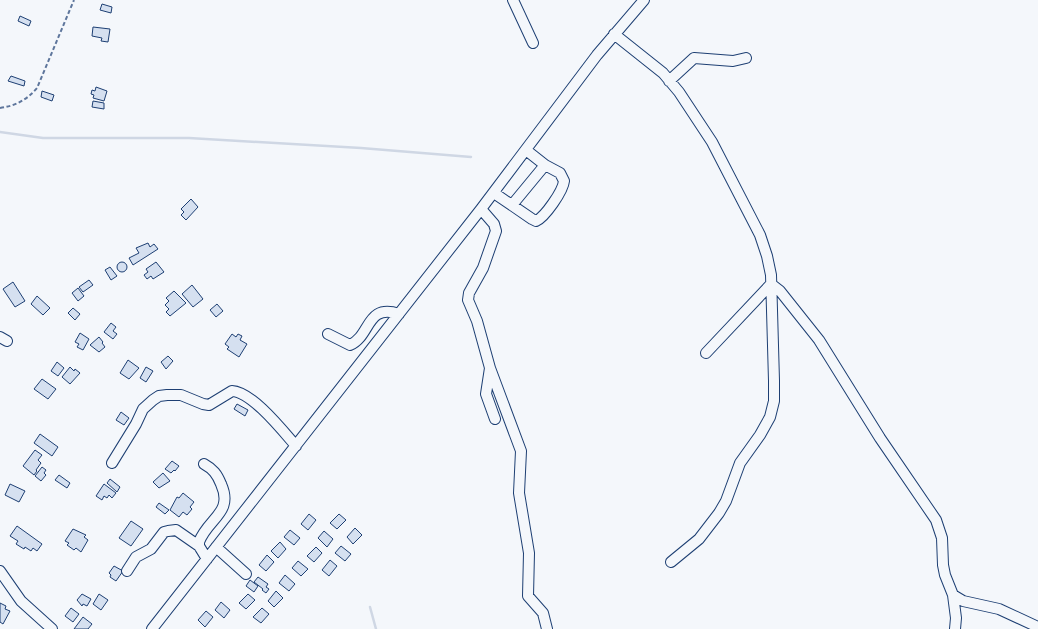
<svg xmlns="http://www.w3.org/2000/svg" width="1038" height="629" font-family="'Golos Text',sans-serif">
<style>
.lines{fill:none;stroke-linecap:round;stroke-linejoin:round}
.stream{stroke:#cfd7e4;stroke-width:2.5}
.building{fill:#d5e0f0;stroke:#1d3f73}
.minor-casing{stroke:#1d3f73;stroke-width:12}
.path{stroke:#5e769c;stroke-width:2;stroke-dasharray:4 2.5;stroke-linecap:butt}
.minor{stroke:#f4f7fb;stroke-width:10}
</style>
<rect width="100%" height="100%" fill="#f4f7fb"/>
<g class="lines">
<path class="stream" d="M0 132 43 138H189L361 148 471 157
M370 607 376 629"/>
</g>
<path class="building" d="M102 4 112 7 111 13 100 10Z
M20 16 31 21 29 26 18 21Z
M93 27 110 29 108 42 101 41 102 38 92 36Z
M11 76 25 81 24 86 8 81Z
M96 87 107 91 104 101 93 98 94 95 91 94 92 90 95 91Z
M42 91 54 95 52 101 41 97Z
M93 101 104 103V109L92 107Z
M191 199 198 207 186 220 181 215 184 212 181 209Z
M148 243 150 247 154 244 158 249 133 265 129 258 139 253 136 248Z
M117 267a5 5 0 1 1 10 0a5 5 0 1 1-10 0Z
M156 262 164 272 153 279 151 276 147 279 144 275 148 272 146 269Z
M110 267 117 276 111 280 105 270Z
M89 280 93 285 83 292 79 287Z
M13 282 25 301 15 307 3 289Z
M192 285 203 299 193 307 182 294Z
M78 288 84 296 78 301 72 293Z
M174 291 186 303 170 316 166 312 169 309 165 305 169 301 166 298Z
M37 296 50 308 43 315 31 304Z
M217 304 223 311 216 317 210 310Z
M73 308 80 314 75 320 68 313Z
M111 323 116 327 113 331 117 334 113 339 104 332Z
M80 333 89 339 83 350 77 347 79 344 75 342Z
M232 334 236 337 238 334 242 336 240 340 247 344 239 357 227 349 229 347 225 344Z
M99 337 103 342 102 343 105 347 99 352 90 345Z
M168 356 173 361 166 369 161 362Z
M128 360 139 368 129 379 120 373Z
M57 362 64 368 58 376 51 371Z
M70 367 74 371 75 369 80 373 70 384 62 377Z
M146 367 153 371 146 382 140 378Z
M42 379 56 389 48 399 34 389Z
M237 404 248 410 245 416 234 409Z
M121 412 129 418 124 425 116 420Z
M40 434 58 447 52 456 34 443Z
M35 450 42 455 38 460 41 463 36 470 37 471 34 475 23 466Z
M172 461 179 466 175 471 174 470 171 473 165 469Z
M42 467 46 470 44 473 46 475 41 481 35 476Z
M163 473 170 481 159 488 153 482Z
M59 475 70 483 67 488 55 480Z
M110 479 120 487 117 492 107 483Z
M10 484 25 491 19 502 5 495Z
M104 484 116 493 112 498 109 495 107 498 104 496 102 500 96 496Z
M183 493 194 502 190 507 192 509 187 515 183 512 179 517 170 510 177 497 179 498Z
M159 503 169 510 165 514 156 507Z
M309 514 316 520 308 530 301 524Z
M339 514 346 520 337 529 330 523Z
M131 521 143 529 131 546 119 538Z
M17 526 42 544 37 551 33 548 31 551 25 547 24 549 16 544 18 541 10 536Z
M355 528 362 535 353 544 347 537Z
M73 529 86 535 84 537 88 540 81 552 76 548 74 550 67 545 69 543 65 541Z
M290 530 300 538 294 545 284 537Z
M324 531 333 539 327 547 318 538Z
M280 542 286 549 278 558 271 551Z
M341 546 351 554 345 561 335 553Z
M316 547 322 553 314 562 307 556Z
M267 555 274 562 266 571 259 565Z
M330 560 337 566 329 576 322 570Z
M298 561 308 569 301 576 292 568Z
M114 566 123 571 116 581 110 577 111 575 109 573Z
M285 575 295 584 289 591 279 583Z
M258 577 268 584 266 587 269 589 266 593 262 590 263 589 254 582Z
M250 580 258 586 254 592 246 586Z
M276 591 283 598 274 607 268 601Z
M82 594 91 599 87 606 83 604 82 606 77 600Z
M99 594 108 600 101 610 93 604Z
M248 594 255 600 246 609 239 603Z
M221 602 230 610 224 618 215 610Z
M0 603 6 606 5 609 10 611 3 624 0 622Z
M71 608 79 614 73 622 65 616Z
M262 608 269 614 261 623 253 617Z
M206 611 213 617 205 627 198 620Z
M83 617 92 624 88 629H74Z"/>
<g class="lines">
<defs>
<path id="minor" d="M513 0 533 43
M614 34 663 73 679 92 712 142 760 235 767 256 771 275 774 381V401L770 417 760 435 740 463 726 501 719 513 699 539 671 562
M669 81 694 58 733 61 746 58
M494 193 532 219 536 221C545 217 563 191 564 181L560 173 545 165 526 150
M512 205 545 165
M481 209 494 224 496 231 483 268 469 293 468 300 477 321 490 368 486 394 495 419
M771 284 780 291 819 340 880 438 936 520 942 538 943 565 945 575 953 595 963 601 999 609 1038 627
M328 334 350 345C371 336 366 303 399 314
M0 337 7 341
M706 353 771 284
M490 368 521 451 519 493 529 553 528 596 543 613 547 629
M112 463 136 424 143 409 153 400 159 396 167 395H181L203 404 209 405 232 391C252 392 282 430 296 446
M204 464C213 469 217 474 221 484 234 513 208 518 199 542V546L207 559
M216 547 246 574
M0 571 21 601 52 629
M127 571 136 557 151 549 164 532 168 531 176 530 199 546
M953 595 956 618 955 629
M152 629 481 209 597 55 644 0"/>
</defs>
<use href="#minor" class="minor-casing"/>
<path class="path" d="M0 108C15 106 27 100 37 88L74 0"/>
<use href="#minor" class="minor"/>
</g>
</svg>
